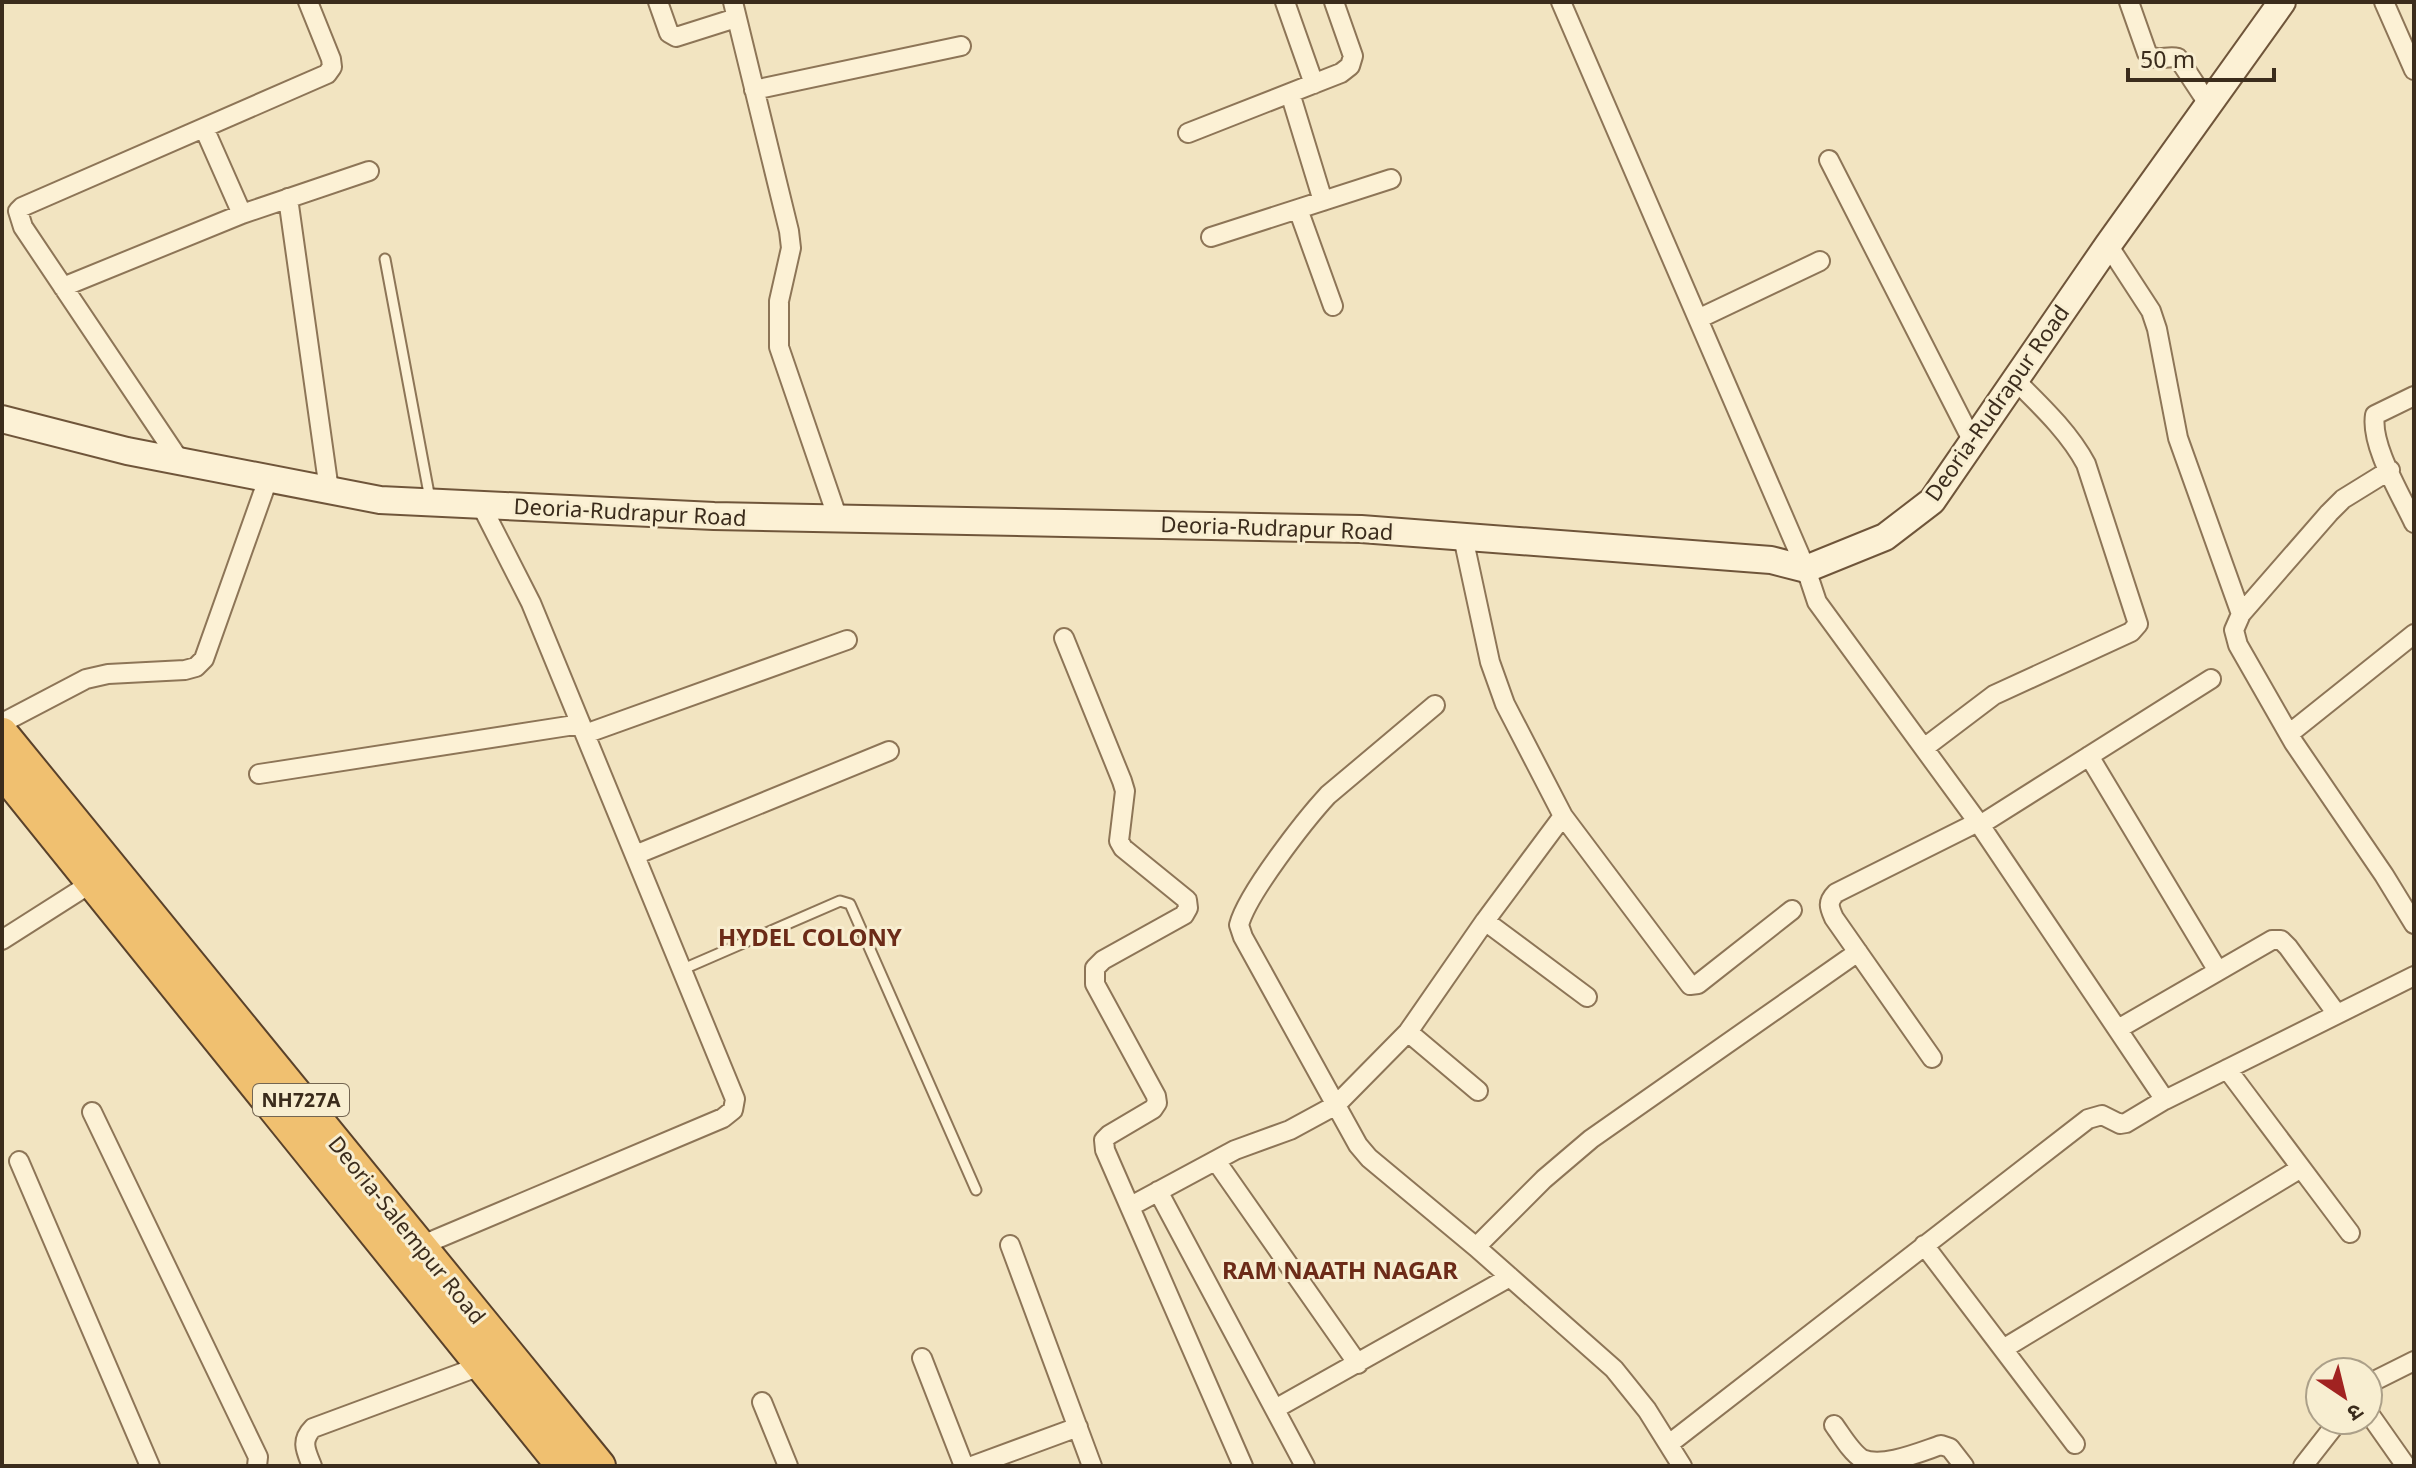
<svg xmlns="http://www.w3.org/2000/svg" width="2416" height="1468" font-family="Georgia,'Noto Sans Devanagari',serif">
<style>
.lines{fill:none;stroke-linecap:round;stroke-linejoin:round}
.service-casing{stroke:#8d7557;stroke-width:13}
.minor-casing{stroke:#8d7557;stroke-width:22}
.secondary-casing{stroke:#6f553a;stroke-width:30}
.trunk-casing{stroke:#5a422b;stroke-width:36}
.service{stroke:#fcf1d5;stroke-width:9}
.minor{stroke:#fcf1d5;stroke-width:18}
.secondary{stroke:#fcf1d5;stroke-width:26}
.trunk{stroke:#f0c070;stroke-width:32}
.labels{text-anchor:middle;stroke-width:6;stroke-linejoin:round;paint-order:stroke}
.shield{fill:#f8eed1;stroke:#746652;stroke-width:2}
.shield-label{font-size:20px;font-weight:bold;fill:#3b2c1c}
.street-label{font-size:22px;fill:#3b2c1c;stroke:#f8eed1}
.neighbourhood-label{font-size:24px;font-weight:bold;fill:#6c2b18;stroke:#f8eed1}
</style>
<rect width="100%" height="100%" fill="#f2e4c1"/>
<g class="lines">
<defs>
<path id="service" d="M385 259 430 499
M681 970 840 901 850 904 976 1190"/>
<path id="minor" d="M658 2 669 33 676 37 736 18
M733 2 789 231 791 248 779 301V347L838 519
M1285 2 1314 84
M1561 2 1806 569 1817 602 1980 825 2165 1100 2414 976
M2129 2 2147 53C2157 63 2166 55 2178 58L2209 105
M2384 2 2414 70
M754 90 961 46
M1290 93 1323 201
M204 128 242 214
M1188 133 1341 73 1350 66 1353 56 1334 2
M1829 160 1973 442
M288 198 329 490
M1298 209 1333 306
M1211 237 1391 179
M2108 245 2151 311 2157 329 2178 438 2241 614
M63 287 242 214 369 171
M1698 319 1820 261
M2414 396 2375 415C2370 445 2401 495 2414 523
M180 461 23 227 18 211 22 207 327 74 332 67 331 59 308 2
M2390 470 2343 499 2329 513 2241 614 2234 630 2238 645 2294 743 2384 875 2414 924
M1064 638 1122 781 1125 791 1119 841 1123 848 1187 900 1188 908 1184 915 1103 960 1095 968V984L1156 1096 1157 1103 1153 1109 1109 1135 1104 1140 1105 1150 1243 1466
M1435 705 1328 795C1305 820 1247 894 1239 925L1243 937 1358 1145 1369 1158 1476 1247 1614 1369 1647 1410 1682 1466
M2 723 86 679 108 674 185 670 196 667 204 659 268 479
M585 734 847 640
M2289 734 2414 634
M1924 748 1994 695 2131 632 2138 624 2086 464C2069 432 2040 405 2015 380
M2089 756 2218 971
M259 774 581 724
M1563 816 1690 985 1698 984 1792 910
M1980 825 2211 679
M635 855 889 751
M1485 921 1587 997
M2 940 93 882
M2118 1029 2272 940H2281L2288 947 2337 1014
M1408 1032 1478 1091
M1932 1058 1834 918C1829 907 1827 902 1836 893L1978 822
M2227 1069 2350 1233
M92 1112 258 1457 257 1466
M19 1161 150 1466
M1216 1161 1358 1364
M1158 1191 1305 1466
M1131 1206 1235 1150 1290 1130 1336 1105 1408 1032 1485 921 1563 816 1505 704 1490 662 1463 537
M1010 1245 1092 1466
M1924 1245 2075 1444
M420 1246 723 1118 733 1110 735 1099 531 603 481 505
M1476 1247 1544 1179 1591 1139 1858 952
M2003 1349 2301 1168
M922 1358 964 1466
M2368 1384 2414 1361
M762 1402 788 1466
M1275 1409 1510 1277
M2368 1412 2406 1466
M1834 1425C1842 1436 1851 1452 1862 1459 1883 1468 1920 1452 1941 1445L1950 1448 1964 1466
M1669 1444 2088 1119 2102 1115 2120 1124 2126 1123 2166 1099
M312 1466C306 1451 300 1441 313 1428L483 1365
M972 1466 1078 1427
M2303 1466 2339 1420"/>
<path id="secondary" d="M2 419 127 451 380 500 714 516 1361 529 1771 560 1806 569 1885 537 1932 501 2108 245 2282 2"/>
<path id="trunk" d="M2 734 599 1466
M2 770 563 1466"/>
</defs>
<use href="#service" class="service-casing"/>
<use href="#minor" class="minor-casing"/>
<use href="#secondary" class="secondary-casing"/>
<use href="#trunk" class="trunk-casing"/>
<use href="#service" class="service"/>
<use href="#minor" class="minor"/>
<use href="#secondary" class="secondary"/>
<use href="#trunk" class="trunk"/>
</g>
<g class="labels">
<rect class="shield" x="253" y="1084" width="96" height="32" rx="6"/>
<g class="shield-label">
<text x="301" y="1107">NH727A</text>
</g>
<g class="street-label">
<text transform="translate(1997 403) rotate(-55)" y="8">Deoria-Rudrapur Road</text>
<text transform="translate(630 512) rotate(3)" y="8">Deoria-Rudrapur Road</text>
<text transform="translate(1277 528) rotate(2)" y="8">Deoria-Rudrapur Road</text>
<text transform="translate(407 1230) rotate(51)" y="8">Deoria-Salempur Road</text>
</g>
<g class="neighbourhood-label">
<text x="810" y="946">HYDEL COLONY</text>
<text x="1340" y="1279">RAM NAATH NAGAR</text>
</g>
</g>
<rect width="2416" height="1468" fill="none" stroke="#3b2c1c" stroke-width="8"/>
<g transform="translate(2344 1396) rotate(145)"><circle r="38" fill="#f8eed1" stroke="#aca089" stroke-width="2"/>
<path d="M0-6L14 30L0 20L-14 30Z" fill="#a12321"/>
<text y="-12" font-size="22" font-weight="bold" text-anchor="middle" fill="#3b2c1c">उ</text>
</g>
<path d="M2128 68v12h146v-12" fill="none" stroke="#3b2c1c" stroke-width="4"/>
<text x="2140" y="68" font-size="24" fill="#3b2c1c" stroke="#f8eed1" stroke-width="6" paint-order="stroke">50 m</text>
</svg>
